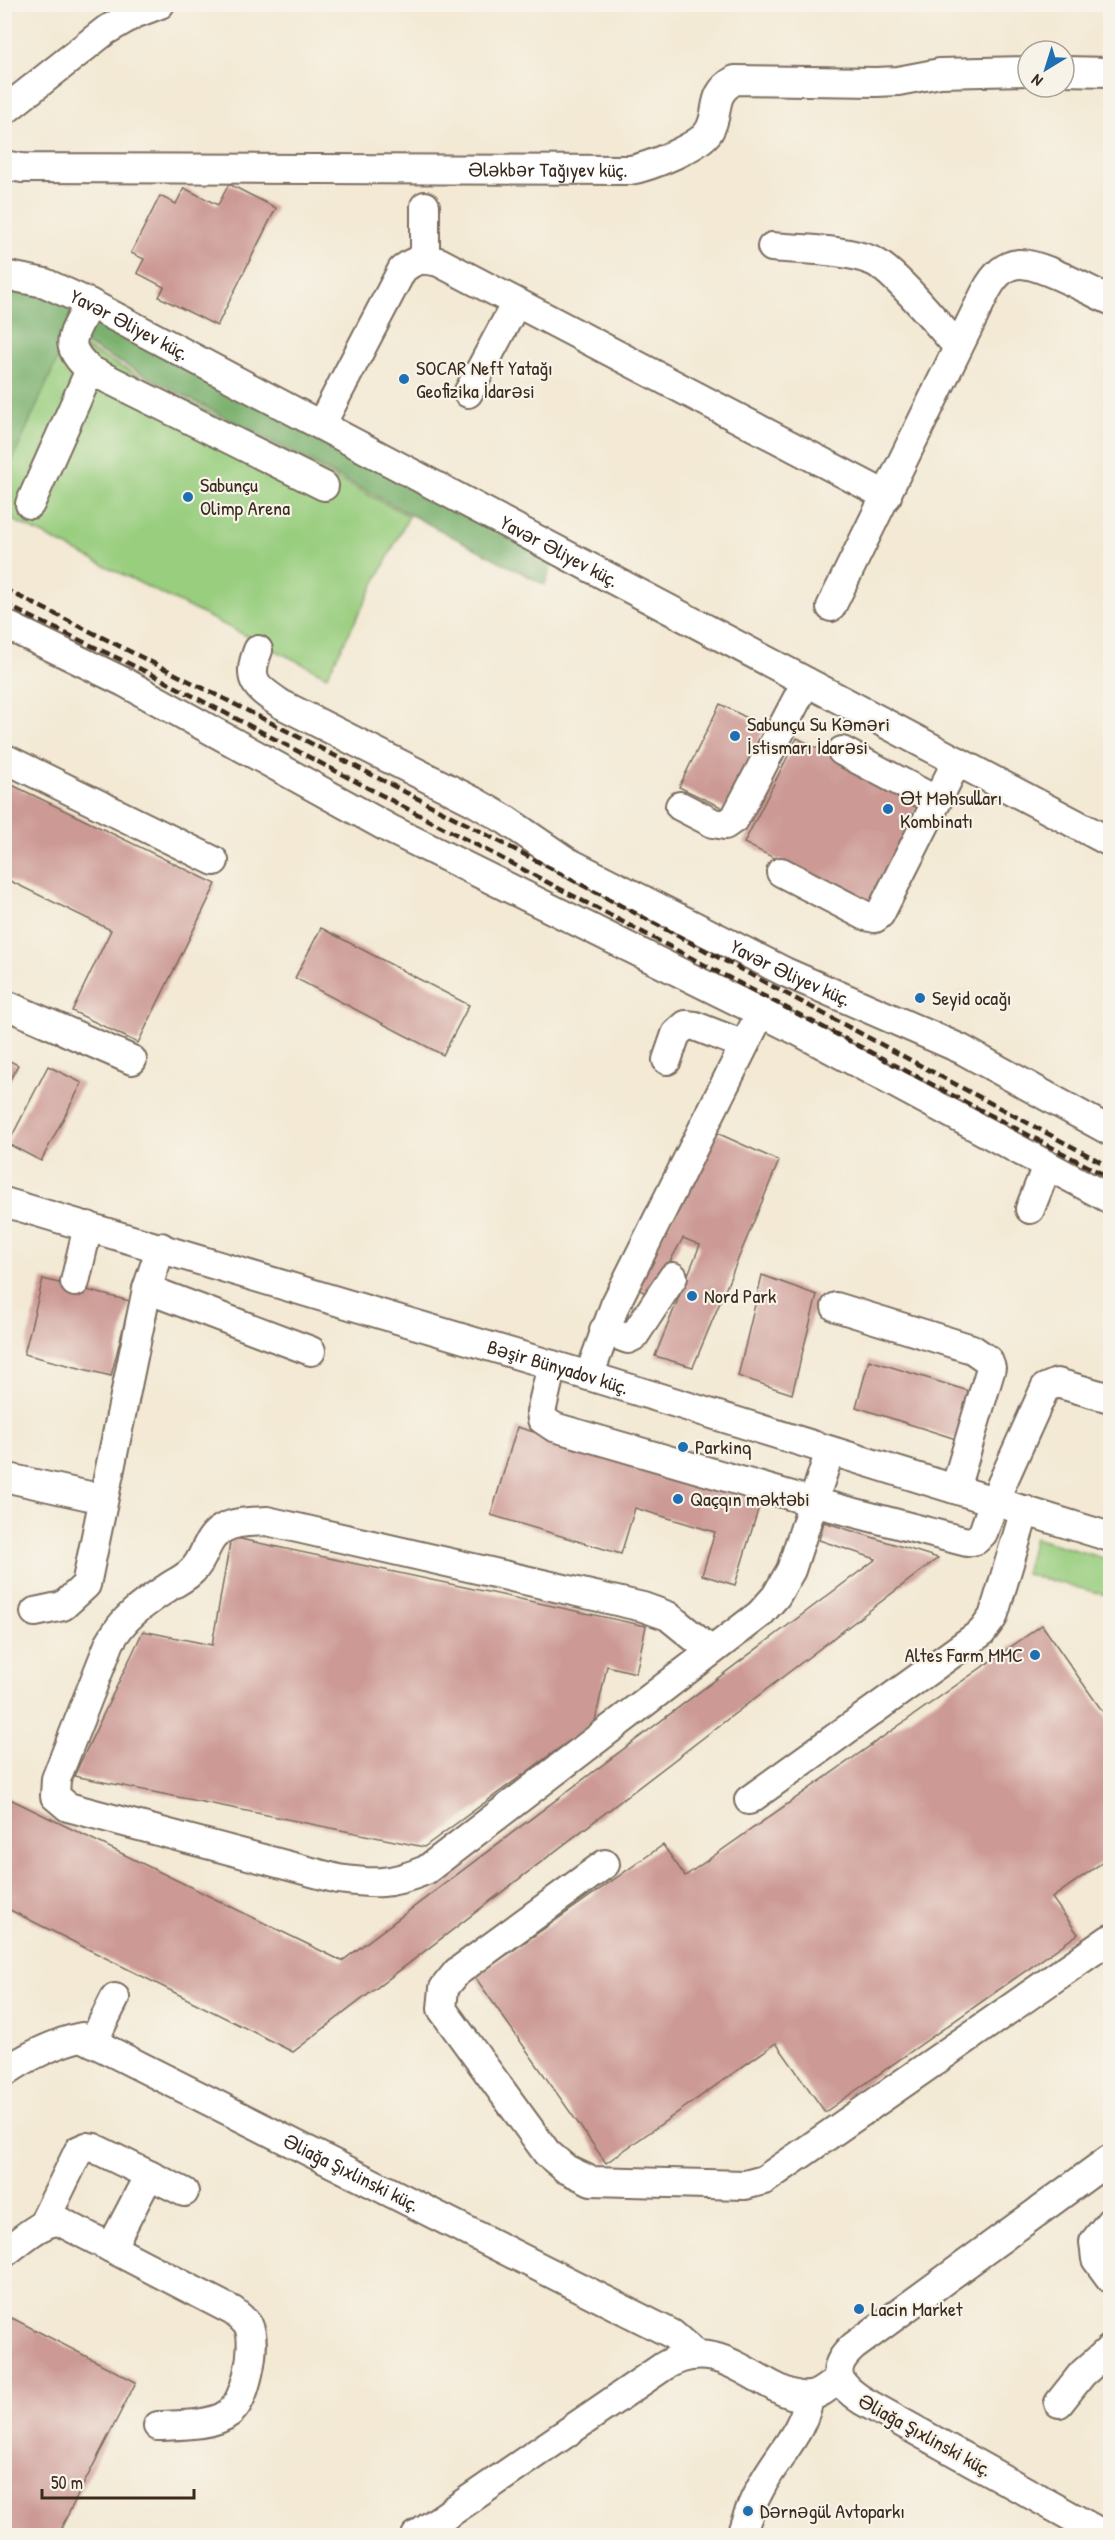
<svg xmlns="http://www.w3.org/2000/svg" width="1115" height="2540" font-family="'Patrick Hand',sans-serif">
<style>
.green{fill:#99ce7f;stroke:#6a7c4e;stroke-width:1.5}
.forest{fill:#7ab16e;stroke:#5a6e46;stroke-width:1.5}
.building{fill:#cc9994}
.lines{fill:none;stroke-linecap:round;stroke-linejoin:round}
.minor-casing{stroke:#7b6d5e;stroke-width:32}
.minor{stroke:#fff;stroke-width:28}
.rail{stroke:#3b2a1e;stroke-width:4.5;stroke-dasharray:9 4.5;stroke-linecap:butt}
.poi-dot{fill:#1f6fb2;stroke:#f7f3e8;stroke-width:2}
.labels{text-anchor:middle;stroke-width:4.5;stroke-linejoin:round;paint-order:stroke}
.street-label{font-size:20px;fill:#3b2a1e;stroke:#f7f3e8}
.poi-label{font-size:20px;fill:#3b2a1e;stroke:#f7f3e8;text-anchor:start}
</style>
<rect width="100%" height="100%" fill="#f7f3e8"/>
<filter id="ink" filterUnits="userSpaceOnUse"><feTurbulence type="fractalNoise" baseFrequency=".0167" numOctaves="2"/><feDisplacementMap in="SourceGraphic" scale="12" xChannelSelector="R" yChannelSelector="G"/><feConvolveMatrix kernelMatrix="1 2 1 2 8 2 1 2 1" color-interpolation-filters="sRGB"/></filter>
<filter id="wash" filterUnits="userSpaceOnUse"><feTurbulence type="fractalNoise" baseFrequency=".008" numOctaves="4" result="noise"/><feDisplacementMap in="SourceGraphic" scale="24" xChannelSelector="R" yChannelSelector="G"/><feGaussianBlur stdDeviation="1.35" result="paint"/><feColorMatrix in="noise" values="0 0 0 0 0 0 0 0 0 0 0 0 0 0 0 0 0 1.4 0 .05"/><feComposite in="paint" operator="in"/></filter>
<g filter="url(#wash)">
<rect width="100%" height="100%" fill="#f3e9d4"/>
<path class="green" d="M66 338 409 516 327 676 5 516V477Z
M1034 1538 1110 1560V1596L1025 1574Z"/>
<path class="forest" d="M5 289 21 290 66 303 554 558 545 585 68 335 5 477Z"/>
<g id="blocks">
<path class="building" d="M229 184 276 208 217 326 159 297 164 287 137 273 144 259 131 253 160 196 176 204 184 188 218 205Z
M720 704 765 727 725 809 679 787Z
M797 738 920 801 868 905 744 843Z
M4 781 216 884 138 1043 72 1011 111 930 4 878Z
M321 928 469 1005 443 1055 295 978Z
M4 1058 18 1065 4 1091Z
M48 1066 82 1083 41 1161 8 1144Z
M717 1133 779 1161 693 1367 655 1356 700 1245 683 1238 651 1296 634 1287Z
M762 1275 817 1295 792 1394 738 1376Z
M43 1279 130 1301 111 1376 24 1354Z
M869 1360 972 1392 959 1440 856 1407Z
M517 1427 761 1500 735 1585 702 1575 715 1532 635 1508 621 1554 491 1515Z
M824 1522 938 1558 293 2052 4 1907V1796L342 1961 876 1559 819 1540Z
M231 1537 646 1626 636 1673 607 1666 595 1722 424 1847 74 1776 143 1631 212 1645Z
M1042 1625 1110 1722V1857L1052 1898 1078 1934 825 2112 776 2043 606 2163 475 1977 663 1845 685 1876Z
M12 2318 136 2382 57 2536H4V2333Z"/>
</g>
</g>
<g filter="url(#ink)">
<use href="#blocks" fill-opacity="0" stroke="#7b6d5e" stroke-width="1.5"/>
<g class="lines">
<defs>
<g id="minor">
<path d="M1064 71 1110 72"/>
<path d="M4 111 105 31 134 14 160 4"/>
<path id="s1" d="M4 165 22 168 630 170C649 167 699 147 709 131 721 111 709 95 735 80L876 82 898 81 940 73 1028 71"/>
<path d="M772 247C803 250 845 249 873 261 895 271 940 327 958 347"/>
<path d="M425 258V206"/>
<path id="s2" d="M4 275 45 283 89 303 1110 842"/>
<path d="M89 303C74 336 60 343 90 370L324 486"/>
<path d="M468 393 516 303"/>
<path d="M321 425 402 270C415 259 423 258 439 262L887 496"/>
<path d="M30 504 90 370"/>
<path d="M831 607 985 293C992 279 1002 265 1019 264 1041 263 1089 291 1110 300"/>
<path d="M4 624 124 682 390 829 798 1031 1110 1199"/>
<path id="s3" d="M258 650C246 681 256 687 281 704L473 801 506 820 566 861 785 972 961 1049 1110 1131"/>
<path d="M842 751 937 801"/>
<path d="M4 758 214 861"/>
<path d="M680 806 713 823 725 825 735 818 806 682"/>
<path d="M781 872 866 916 875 918 880 914 957 761"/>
<path d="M4 1004 132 1060"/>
<path d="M667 1060 676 1034 686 1025 695 1026 744 1045"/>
<path id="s4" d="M4 1202 589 1376 1110 1537"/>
<path d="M1030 1209 1047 1166"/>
<path d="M75 1282 88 1226"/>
<path d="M147 1289 311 1351"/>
<path d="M836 1307 972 1349 988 1360 991 1368 955 1489"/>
<path d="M604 1330 628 1339 634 1336 673 1277"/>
<path d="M552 1365 541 1412 542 1419 554 1427 813 1502 967 1542 976 1540 983 1533 994 1501 1045 1388 1057 1383 1110 1398"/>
<path d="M589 1376 615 1305 761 1012"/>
<path d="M4 1477 103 1499"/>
<path d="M35 1612 63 1606 86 1585 147 1289 161 1247"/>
<path d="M711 1651 668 1616 643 1607 267 1521C251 1522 235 1521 222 1529 205 1539 206 1557 193 1570 187 1577 178 1581 170 1586 145 1603 125 1615 110 1642L56 1779 55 1796 68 1807 338 1879C375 1884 390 1885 426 1870L760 1614 776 1596 791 1570 830 1451"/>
<path d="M749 1800 982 1632 993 1617 1025 1510"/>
<path d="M605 1864 457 1972 444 1988 442 2009 547 2153 566 2169 591 2181 745 2185 764 2180 1110 1939"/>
<path d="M93 2042 115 1998"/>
<path id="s5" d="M4 2073C22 2059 59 2041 82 2037L672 2334 695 2354"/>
<path d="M1110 2222 1094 2242 1096 2259 1110 2278"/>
<path d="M42 2226 79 2150 86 2147 94 2148 184 2192"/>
<path d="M111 2248 149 2175"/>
<path d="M4 2253C20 2242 39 2222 59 2221L233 2311C239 2316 245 2320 249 2327 257 2345 246 2401 229 2413 213 2426 178 2425 158 2426"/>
<path d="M1059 2403 1082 2374 1110 2349"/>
<path d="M416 2536 664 2366C706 2340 737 2367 775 2387 786 2393 798 2398 811 2396 821 2394 830 2385 839 2379"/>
<path d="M741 2536C746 2519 752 2503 761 2487 776 2457 805 2431 809 2396"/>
<path d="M1106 2536 863 2401C837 2384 828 2369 854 2346L1110 2159"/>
</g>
</defs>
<use href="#minor" class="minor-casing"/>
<use href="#minor" class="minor"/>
<path class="rail" d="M4 589C378 772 743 971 1110 1167
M4 604 153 675 1110 1178"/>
</g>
</g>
<g class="poi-dot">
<circle cx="404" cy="379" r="6"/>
<circle cx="188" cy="497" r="6"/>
<circle cx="735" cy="736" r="6"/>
<circle cx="888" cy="809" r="6"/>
<circle cx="920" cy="998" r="6"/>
<circle cx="692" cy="1296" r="6"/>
<circle cx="683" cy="1447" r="6"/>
<circle cx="678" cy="1499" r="6"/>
<circle cx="1035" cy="1655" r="6"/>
<circle cx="859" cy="2309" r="6"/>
<circle cx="748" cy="2511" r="6"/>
</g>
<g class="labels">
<g class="street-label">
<text dy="7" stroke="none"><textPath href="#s1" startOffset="544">Ələkbər Tağıyev küç.</textPath></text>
<text dy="7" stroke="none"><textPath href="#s2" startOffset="136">Yavər Əliyev küç.</textPath></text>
<text dy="7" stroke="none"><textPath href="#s2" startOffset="622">Yavər Əliyev küç.</textPath></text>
<text dy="7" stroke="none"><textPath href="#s3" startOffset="644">Yavər Əliyev küç.</textPath></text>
<text dy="7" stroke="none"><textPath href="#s4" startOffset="578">Bəşir Bünyadov küç.</textPath></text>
<text dy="7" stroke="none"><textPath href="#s5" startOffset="388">Əliağa Şıxlinski küç.</textPath></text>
<text transform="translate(925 2435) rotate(29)" y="7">Əliağa Şıxlinski küç.</text>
</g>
<g class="poi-label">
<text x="416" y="375">SOCAR Neft Yatağı<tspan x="416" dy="23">Geofizika İdarəsi</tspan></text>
<text x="200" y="492">Sabunçu<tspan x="200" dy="23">Olimp Arena</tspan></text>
<text x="747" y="731">Sabunçu Su Kəməri<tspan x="747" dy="23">İstismarı İdarəsi</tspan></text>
<text x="900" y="805">Ət Məhsulları<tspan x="900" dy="23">Kombinatı</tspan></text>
<text x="932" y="1005">Seyid ocağı</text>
<text x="704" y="1303">Nord Park</text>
<text x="695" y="1454">Parkinq</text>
<text x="690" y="1506">Qaçqın məktəbi</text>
<text x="1023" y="1662" text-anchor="end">Altes Farm MMC</text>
<text x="871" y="2316">Lacin Market</text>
<text x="760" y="2518">Dərnəgül Avtoparkı</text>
</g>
</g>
<rect width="1115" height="2540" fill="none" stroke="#f7f3e8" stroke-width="24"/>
<g transform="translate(1046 69) rotate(218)"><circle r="28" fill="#f7f3e8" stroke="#aca397" stroke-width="1.5"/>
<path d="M0-4.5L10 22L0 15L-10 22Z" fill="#1f6fb2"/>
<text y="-9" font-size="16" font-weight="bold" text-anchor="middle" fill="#3b2a1e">N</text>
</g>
<path d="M42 2489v9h152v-9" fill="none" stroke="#3b2a1e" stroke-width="3"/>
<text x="51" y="2489" font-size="18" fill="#3b2a1e" stroke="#f7f3e8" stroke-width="4.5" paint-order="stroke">50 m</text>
</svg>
